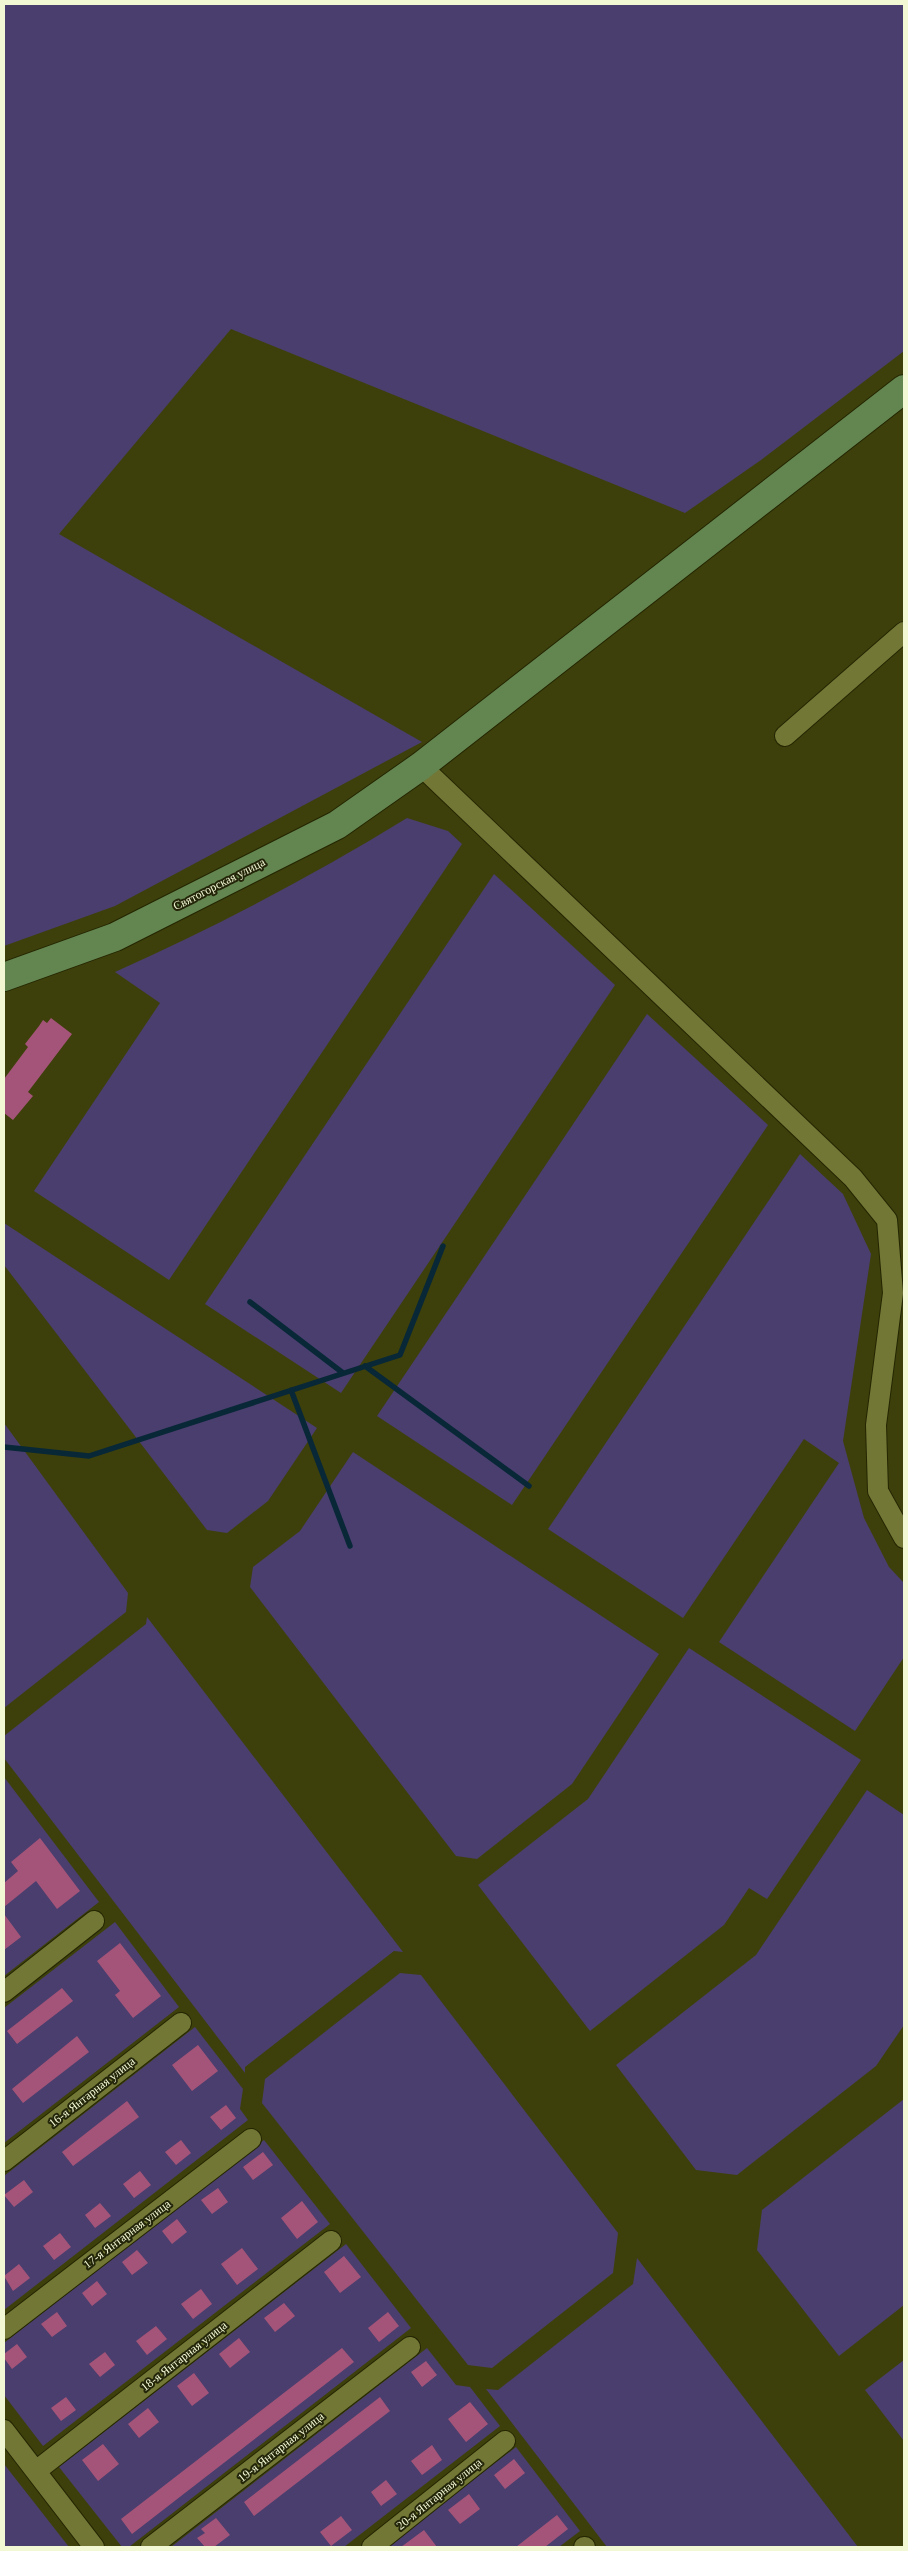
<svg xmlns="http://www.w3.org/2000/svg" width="908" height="2551" font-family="Georgia,serif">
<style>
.green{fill:#4a3e6e}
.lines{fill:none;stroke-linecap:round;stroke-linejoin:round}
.stream{stroke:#082737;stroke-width:5.5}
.building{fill:#a45478}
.street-casing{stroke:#242602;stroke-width:22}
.secondary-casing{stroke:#242602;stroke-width:30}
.street{stroke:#727735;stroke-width:20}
.secondary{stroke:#63854f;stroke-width:28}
.labels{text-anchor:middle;stroke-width:4;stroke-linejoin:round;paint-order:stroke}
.street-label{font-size:12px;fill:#f2f7d4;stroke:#232609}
</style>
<rect width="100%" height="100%" fill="#3d400b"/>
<path class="green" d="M4 4H904V351L761 460 685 513 231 329 59 534 422 742 115 906 4 946Z
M407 818 448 831 462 844 169 1280 34 1191 160 1003 115 972C215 927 313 876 407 818Z
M494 874 615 985 341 1393 205 1304Z
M647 1014 768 1125 512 1505 377 1416Z
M800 1154 843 1194 871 1254 843 1441 864 1518 889 1567 904 1583V1657L855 1731 719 1642 839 1463 804 1439 683 1618 548 1529Z
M4 1223 317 1428 268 1501 227 1533 207 1530 4 1265Z
M4 1423 128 1593 126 1612 4 1708Z
M353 1452 659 1654 572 1784 477 1859 456 1856 250 1587 253 1567 300 1531Z
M147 1617 403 1952 394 1951 245 2067V2073L4 1758V1736L146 1624Z
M689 1648 861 1760 767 1899 749 1888 724 1925 590 2031 478 1885 588 1799Z
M4 1777 99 1902 4 1976Z
M867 1790 904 1815V2025L876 2066 737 2175 696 2170 616 2065 756 1955Z
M115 1922 179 2007 4 2143V2008Z
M400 1973 421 1975 618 2233 613 2273 492 2368 468 2365 262 2103 265 2079Z
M195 2027 243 2089 240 2109 248 2120 4 2310V2176Z
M904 2099V2305L839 2356 757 2250 762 2210Z
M264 2140 330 2224 43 2446 4 2395V2343Z
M346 2244 411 2328 129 2547H122L59 2467Z
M637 2258 858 2547H607L486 2389 498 2390 633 2284Z
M427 2348 456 2385 470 2387 500 2426 344 2547H171Z
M904 2360V2441L865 2390Z
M516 2447 580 2531 559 2547H386Z
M4 2464 69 2547H4Z"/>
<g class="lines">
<path class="stream" d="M250 1302 343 1373
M365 1366 529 1486
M291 1390 350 1546
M4 1447 89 1456 400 1355 443 1246"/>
</g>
<path class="building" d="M51 1018 72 1034 28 1092 33 1096 13 1120 4 1113V1079L28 1047 25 1044 39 1026 43 1020 47 1023Z
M40 1838 80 1891 57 1909 36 1881 4 1907V1883L18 1871 11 1862Z
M4 1914 21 1937 4 1950Z
M120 1943 161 1996 133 2018 115 1995 120 1991 97 1961Z
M62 1988 73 2001 17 2044 7 2031Z
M77 2036 89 2052 23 2103 12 2089Z
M198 2045 218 2071 192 2091 172 2065Z
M127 2101 139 2117 73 2166 62 2152Z
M226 2105 236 2118 221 2130 210 2117Z
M181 2140 191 2153 176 2165 165 2152Z
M263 2152 273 2165 253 2180 243 2167Z
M140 2171 151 2185 134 2198 123 2184Z
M24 2180 33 2192 14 2207 4 2195Z
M218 2188 228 2202 212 2214 201 2200Z
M302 2201 318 2222 297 2239 281 2218Z
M100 2203 111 2216 95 2228 85 2215Z
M177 2219 187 2232 172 2244 162 2231Z
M60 2233 71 2247 54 2260 43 2246Z
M242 2248 258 2269 237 2285 221 2264Z
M137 2250 148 2263 132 2275 122 2262Z
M344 2256 361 2277 340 2293 324 2272Z
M19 2264 30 2278 13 2291 4 2276Z
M97 2281 107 2294 92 2306 82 2293Z
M201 2289 212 2304 193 2319 181 2304Z
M284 2303 295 2316 275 2332 264 2318Z
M57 2312 67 2326 52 2337 41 2324Z
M388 2312 399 2326 379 2342 368 2328Z
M156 2326 167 2339 147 2355 136 2341Z
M239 2338 250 2352 230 2368 219 2354Z
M17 2344 27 2357 12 2369 4 2358V2354Z
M342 2348 354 2362 132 2534 121 2519Z
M105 2352 115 2365 100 2377 89 2364Z
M426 2361 437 2375 422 2387 411 2372Z
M194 2373 209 2393 192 2406 177 2386Z
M66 2397 76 2410 61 2421 51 2408Z
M380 2397 390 2411 254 2516 244 2502Z
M470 2402 488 2424 466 2442 448 2419Z
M148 2408 159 2422 139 2438 128 2424Z
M103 2444 119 2464 98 2481 82 2460Z
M432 2445 442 2460 422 2475 411 2461Z
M514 2459 525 2473 505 2489 494 2475Z
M386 2480 397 2494 381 2506 371 2492Z
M469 2494 480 2509 460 2524 448 2510Z
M557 2515 568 2529 545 2547H516Z
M341 2516 352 2530 331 2546 320 2532Z
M216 2518 230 2535 214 2547H205L197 2538 205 2533 201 2529Z
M424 2530 437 2547H401Z"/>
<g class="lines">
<defs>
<path id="street" d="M785 736 904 632
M421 766 853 1178 887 1220 893 1293 876 1425 878 1491 904 1538
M4 1992 94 1921
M4 2161 181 2023
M4 2329 251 2139
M4 2430 94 2547
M36 2471 331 2241
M151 2547 410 2347
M372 2547 505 2441
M584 2547H585"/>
<path id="secondary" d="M4 977 115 937 337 825 421 766 904 389"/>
</defs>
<use href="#street" class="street-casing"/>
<use href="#secondary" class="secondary-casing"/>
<use href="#street" class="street"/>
<use href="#secondary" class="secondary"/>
</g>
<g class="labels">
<g class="street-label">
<text transform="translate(219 884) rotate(-27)" y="4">Святогорская улица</text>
<text transform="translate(92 2092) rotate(-38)" y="4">16-я Янтарная улица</text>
<text transform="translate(127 2234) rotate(-37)" y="4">17-я Янтарная улица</text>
<text transform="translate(184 2356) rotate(-38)" y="4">18-я Янтарная улица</text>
<text transform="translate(281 2447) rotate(-38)" y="4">19-я Янтарная улица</text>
<text transform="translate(439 2494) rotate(-39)" y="4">20-я Янтарная улица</text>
</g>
</g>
<rect width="908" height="2551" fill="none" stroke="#f2f7d4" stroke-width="10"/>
</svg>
